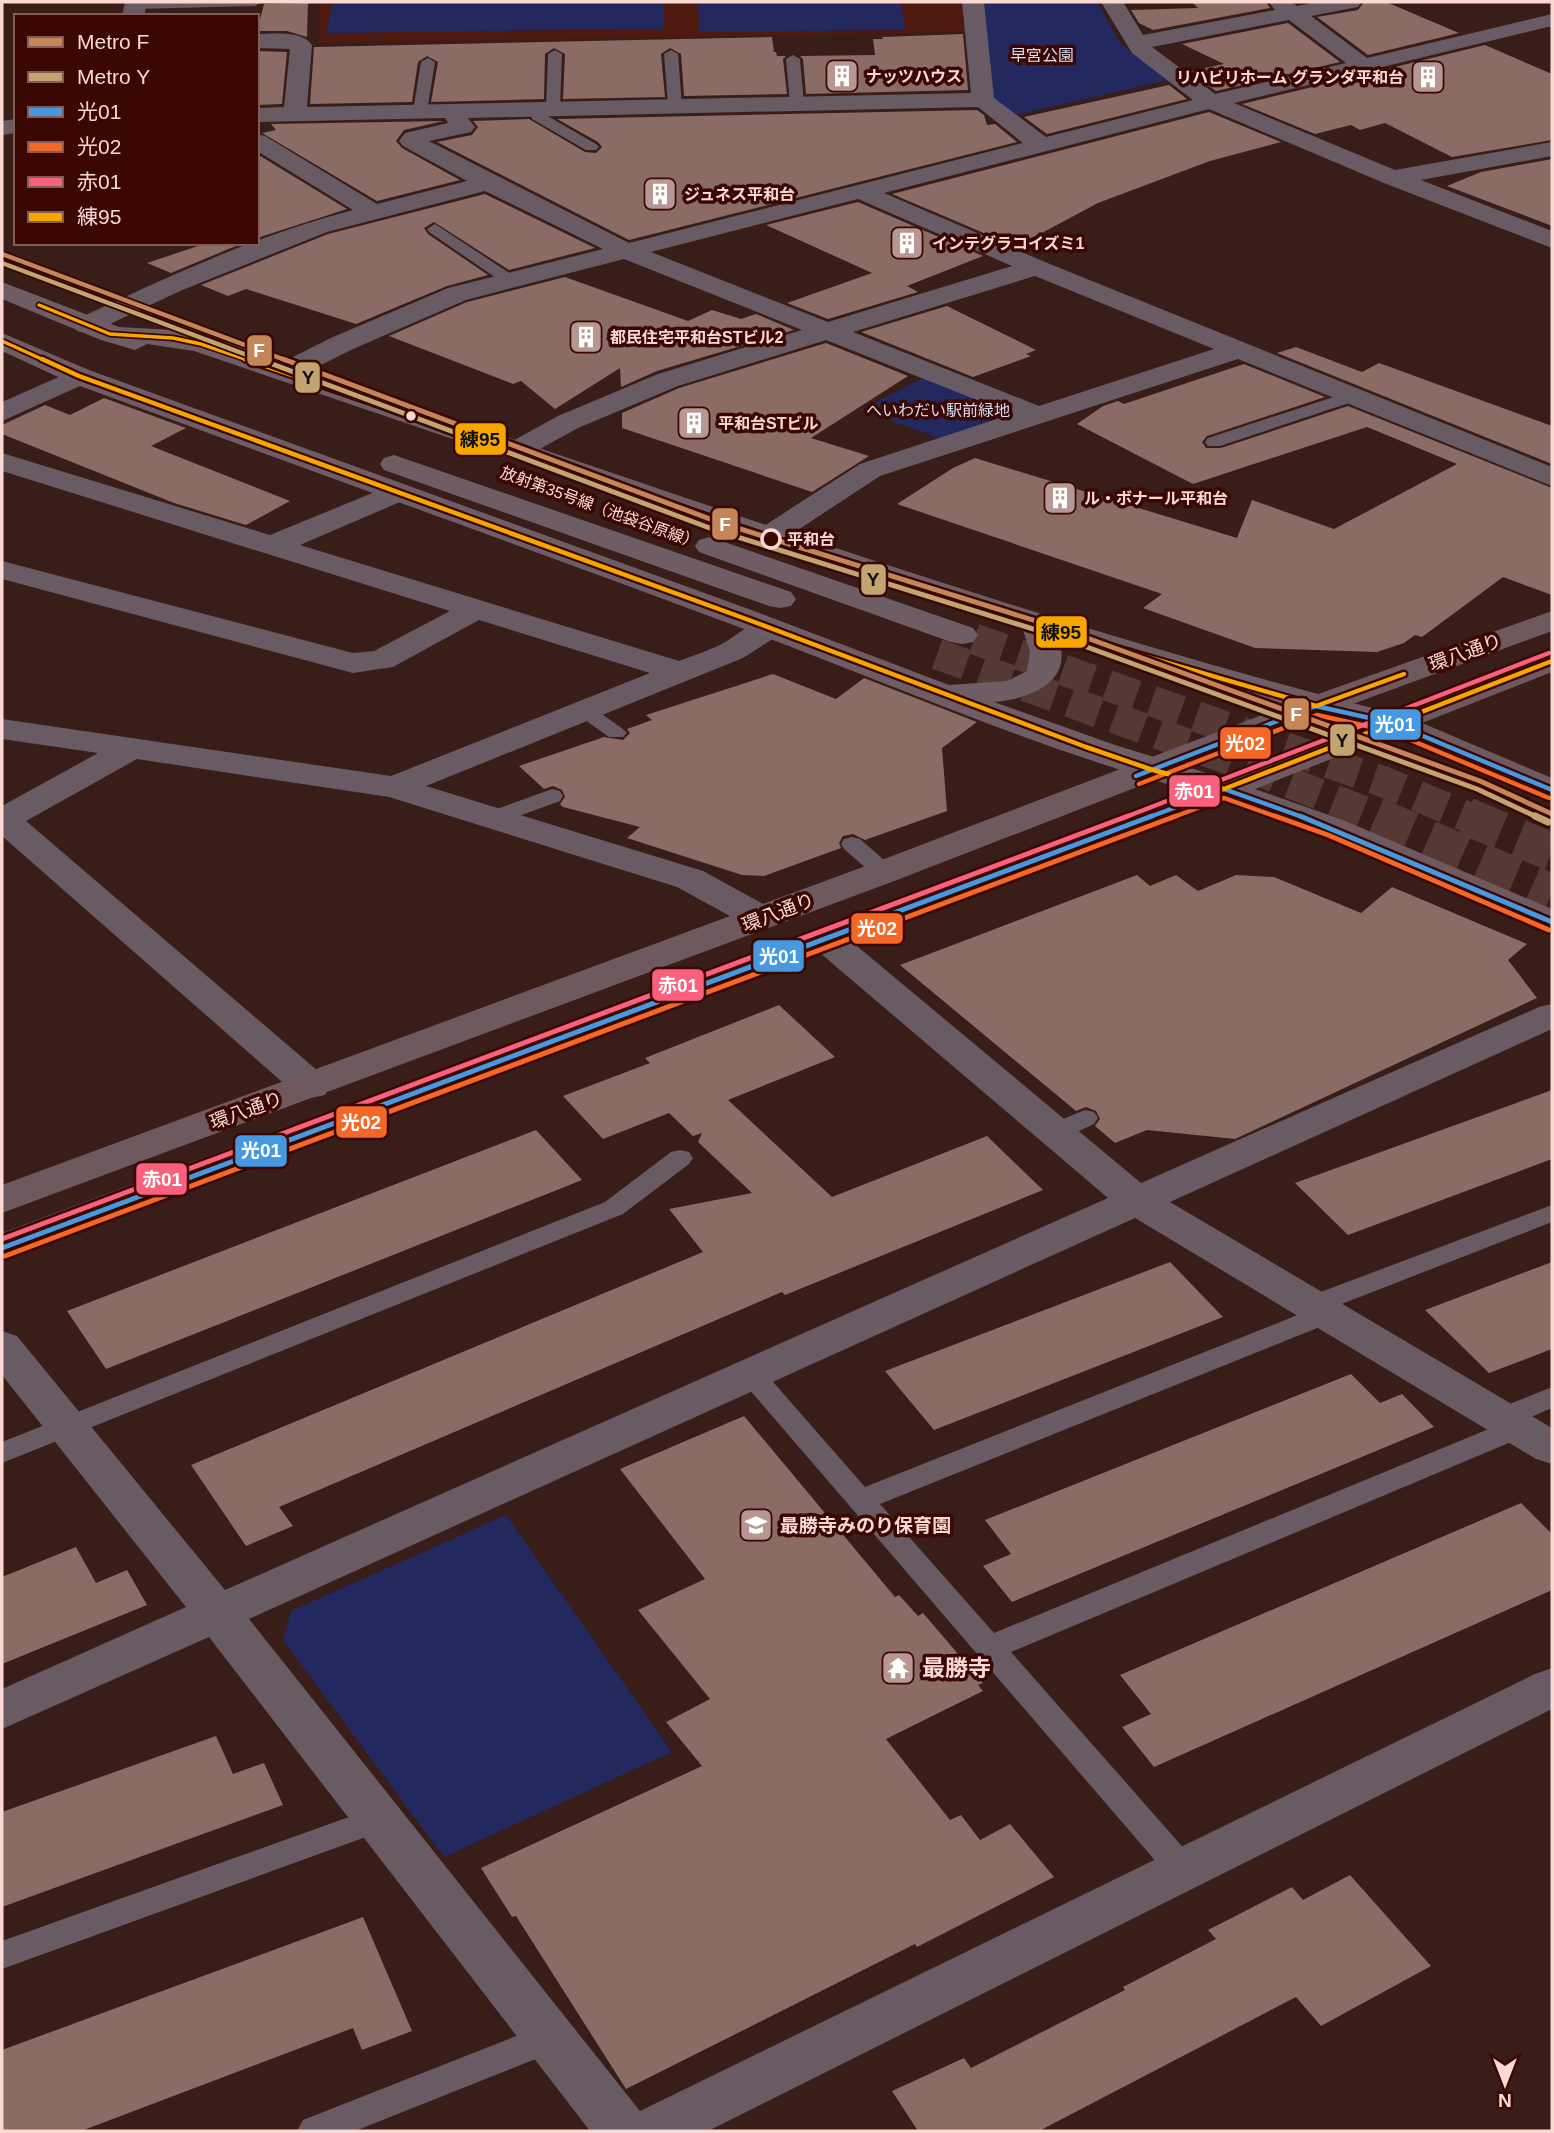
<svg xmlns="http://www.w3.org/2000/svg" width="1554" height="2133" font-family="Arial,'Noto Sans JP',sans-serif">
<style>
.built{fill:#4e190f}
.green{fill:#23285f}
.building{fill:#8a6b65}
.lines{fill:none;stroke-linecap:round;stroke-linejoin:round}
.secondary-tunnel-far1{stroke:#553934;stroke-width:31;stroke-dasharray:31 16;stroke-linecap:butt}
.secondary-tunnel{stroke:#553934;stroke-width:38;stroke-dasharray:38 19;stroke-linecap:butt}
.lane{fill:#695b63;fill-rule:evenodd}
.street{fill:#695b63;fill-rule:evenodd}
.secondary{fill:#6e5d64;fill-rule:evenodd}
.primary{fill:#6e595f;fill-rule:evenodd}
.bus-1-far1-casing{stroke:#3a0702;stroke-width:9}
.bus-1-casing{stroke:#3a0702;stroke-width:10}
.bus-2-far1-casing{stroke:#3a0702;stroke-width:9}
.bus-2-casing{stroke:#3a0702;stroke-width:10}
.bus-3-far1-casing{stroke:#3a0702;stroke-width:9}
.bus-3-casing{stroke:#3a0702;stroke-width:10}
.bus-4-far1-casing{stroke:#3a0702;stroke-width:7}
.bus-4-casing{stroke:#3a0702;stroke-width:9}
.bus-1-far1{stroke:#4699e1;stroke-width:4.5}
.bus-1{stroke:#4699e1;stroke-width:5}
.bus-2-far1{stroke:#f36827;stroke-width:4.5}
.bus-2{stroke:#f36827;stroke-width:5}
.bus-3-far1{stroke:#f8607d;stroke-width:4.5}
.bus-3{stroke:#f8607d;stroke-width:5}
.bus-4-far1{stroke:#f7a600;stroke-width:3.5}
.bus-4{stroke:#f7a600;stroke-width:4.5}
.metro-1-far1-casing{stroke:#3a0702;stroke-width:8}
.metro-1-casing{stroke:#3a0702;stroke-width:10}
.metro-2-far2-casing{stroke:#3a0702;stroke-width:8}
.metro-2-far1-casing{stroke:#3a0702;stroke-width:10}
.metro-2-casing{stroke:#3a0702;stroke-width:12}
.metro-1-far1{stroke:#c48659;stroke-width:4.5}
.metro-1{stroke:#c48659;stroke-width:5}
.metro-2-far2{stroke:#c1a470;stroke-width:4.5}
.metro-2-far1{stroke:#c1a470;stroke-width:5}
.metro-2{stroke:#c1a470;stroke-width:7}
.bus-dot{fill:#fbd9d2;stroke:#3a0702;stroke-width:2.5}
.stop-dot{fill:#3a0702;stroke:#fbd9d2;stroke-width:3.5}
.labels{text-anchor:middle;stroke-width:7;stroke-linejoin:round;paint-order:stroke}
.far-park-label{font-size:16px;fill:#d7def5;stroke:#3a0702}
.far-poi-label{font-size:16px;font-weight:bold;fill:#fbd9d2;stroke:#3a0702;text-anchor:start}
.far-street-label{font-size:16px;fill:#fbd9d2;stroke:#3a0702}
.far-stop-label{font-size:16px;font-weight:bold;fill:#fbd9d2;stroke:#3a0702;text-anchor:start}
.street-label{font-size:19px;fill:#fbd9d2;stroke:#3a0702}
.poi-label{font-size:19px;font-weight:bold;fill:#fbd9d2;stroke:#3a0702;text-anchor:start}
.near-poi-label{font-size:23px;font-weight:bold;fill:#fbd9d2;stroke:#3a0702;text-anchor:start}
.line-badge{stroke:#3a0702;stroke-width:2.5}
.badge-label{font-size:19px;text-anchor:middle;font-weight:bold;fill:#fff}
.pale-badge-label{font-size:19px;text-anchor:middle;font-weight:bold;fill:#111}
</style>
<rect width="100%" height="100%" fill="#381d18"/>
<path class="built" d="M319 2H963L964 32 318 43Z"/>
<path class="green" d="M333 2H664V29L326 33Z
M698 2H900L906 30 699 32Z
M980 2H1097L1121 44 1169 80 1015 115 994 99Z
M925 377 1018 412 945 440 860 410Z
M506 1515 672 1752 444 1857 283 1640 291 1611Z"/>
<path class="building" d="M1192 2H1266L1270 8 1153 30 1139 23 1131 10 1198 8Z
M1364 2H1386L1459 33 1368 55 1317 17 1358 10Z
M308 3 307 37 287 31H257L264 4Z
M1288 23 1340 62 1216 91 1198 78 1205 77 1191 71 1224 64 1182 44Z
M963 34 968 90 806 94 803 59 800 56 875 55 873 39H883L882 37Z
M772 37 774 52H776L777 56H786L783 59 787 94 684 96 681 54 670 48 661 54 665 97 563 99 565 54 554 48 545 54 544 99 431 102 438 62 427 56 418 62 412 102 310 104 314 47Z
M1485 45 1552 74V140L1452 157 1385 123 1360 130 1351 125 1315 134 1242 104Z
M257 51 287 52 282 104 257 105Z
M1169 85 1187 99 1047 134 1024 117Z
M977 110 984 115 987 125 995 124 1017 142 629 240 437 142 472 135 478 127 473 121 529 119 585 152 596 153 602 147 598 142 557 119Z
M1209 112 1281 142 1210 161 1098 203 1038 235 1012 245 892 194Z
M444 121 404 130 396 141 402 148 460 180 377 201 262 133 276 130 271 124Z
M257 154 347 209 257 238Z
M1552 159V226L1447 186 1481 172Z
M485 194 595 248 509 270 434 222 424 228 428 234 488 275 447 286 356 324 246 289 228 296 201 285 328 234Z
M858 202 983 256 907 286 918 292 828 319 787 303 872 273 766 225Z
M207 243H243L171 273 147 263Z
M565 277 688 321 712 310 741 319 756 314 794 330 657 371 621 387 620 368 555 409 521 381 513 384 389 336 467 302Z
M947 306 1036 350 1026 354 1031 356 973 377 861 332Z
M826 343 908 376 811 438 869 456 812 492 622 428V413L679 388Z
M1296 347 1362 372 1379 363 1552 426V464L1277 353Z
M1244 364 1325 397 1207 436 1202 442 1206 448H1221L1348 406 1552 488V595L1503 577 1422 637 1415 635 1404 643 1377 652 1255 648 1143 608 1162 594 897 504 953 468 975 458 1237 538 1252 500 1334 529 1457 464 1367 427 1193 484 1077 424 1103 406 1118 401 1124 404Z
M104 398 186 428 151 446 290 501 246 525 174 503 2 434V425L45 405 70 415Z
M773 674 836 699 864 678 977 722 942 748 947 811 865 840 853 834 843 836 839 843 841 848 764 876 742 875 627 838 640 827 563 807 560 804 565 797 562 790 553 786 544 789 519 766 604 737 623 740 630 733 627 729 652 720 646 715Z
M1137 875 1150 886 1176 875 1198 891 1236 875 1274 877 1361 913 1392 887 1527 944 1508 960 1537 998 1235 1139 1147 1130 1115 1143 1095 1126 1100 1119 1096 1111 1086 1107 1076 1111 900 965Z
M779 1005 835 1057 728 1100 832 1197 987 1136 1043 1190 785 1295 782 1292 279 1507 293 1526 246 1546 191 1465 703 1252 669 1209 752 1193 698 1142 702 1133 693 1136 669 1113 603 1139 563 1096 650 1063 645 1058Z
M1552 1090V1159L1348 1235 1295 1183Z
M536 1130 582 1180 106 1369 67 1311Z
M1170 1262 1223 1317 934 1430 885 1371Z
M1552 1262V1349L1489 1373 1425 1310Z
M1351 1374 1380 1403 1402 1394 1434 1427 1012 1602 983 1566 1011 1554 985 1520Z
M744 1416 895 1597 899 1595 918 1616 923 1613 983 1683 978 1685 983 1691 886 1739 950 1820 961 1815 980 1840 1010 1824 1054 1877 917 1947 915 1944 626 2089 516 1916 512 1917 481 1868 702 1766 666 1722 710 1699 638 1610 705 1579 620 1469Z
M1521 1503 1552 1534V1590L1154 1767 1122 1727 1151 1714 1120 1675Z
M76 1547 96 1583 127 1570 147 1605 2 1664V1577Z
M216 1736 233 1774 264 1763 283 1805 2 1907V1812Z
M1350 1875 1431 1966 1321 2026 1296 1997 1039 2131H918L892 2091 964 2058 971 2068 1125 1990 1123 1987 1216 1939 1208 1930 1292 1887 1303 1900Z
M363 1917 412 2031 362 2050 353 2028 81 2131H2V2050Z"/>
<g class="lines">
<path class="secondary-tunnel-far1" d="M974 639 1384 782 1470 818
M937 654 1234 761 1380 818"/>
<path class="secondary-tunnel" d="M1376 816 1552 893
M1466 816 1552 852"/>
<path class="lane" d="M130 2H262L255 6 135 9 128 5Z
M555 50 562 54 560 108 553 112 546 108 548 54Z
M671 50 678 54 682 106 675 110 668 106 664 54Z
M793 55 800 59 804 104 797 108 790 104 786 59Z
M428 58 435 62 427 111 420 115 413 111 421 62Z
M536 105 541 106 544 114 596 144 599 147 596 150H586L532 119 529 109Z
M435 224 517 278 519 281 517 284H505L429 232 427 229Z
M1352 391 1361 396 1358 400 1220 446H1208L1205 442 1208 438Z
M585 705 592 707 623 729 627 733 623 737H609L578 715 575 711 578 707Z
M552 789 560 791 563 796 560 801 494 825 486 823 483 818 486 813Z
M852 837 860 839 892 867 895 872 892 877H876L844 849 841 844 844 839Z
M1085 1110 1094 1112 1098 1118 1094 1124 1064 1138 1055 1140 1046 1138 1042 1132 1046 1126Z
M680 1150 689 1152 693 1158 689 1164 623 1214 2 1463V1442L605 1202 671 1152Z
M1552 1205V1222L1334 1307 1341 1314 1337 1320 880 1504 994 1633 1496 1426 1488 1418 1492 1411 1552 1387V1408L1524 1420 1532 1428 1528 1435 1011 1652 1195 1861 1199 1870 1195 1879 1183 1883 1171 1879 736 1374 740 1367 750 1364 760 1367 865 1487 1305 1312 1299 1305 1302 1299Z
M377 1807 388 1811 393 1820 388 1829 2 1969V1941Z
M549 2023 561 2027 566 2038 561 2049 355 2131H297L303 2120Z"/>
<path class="street" d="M125 2H147L144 16H122Z
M962 2H984L994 98 1046 137 1193 100 1132 53 1101 2H1123L1143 35 1275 10 1269 2H1291L1297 6 1318 2H1361L1358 7 1311 16 1367 58 1552 14V26L1234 103 1395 170 1552 142V156L1421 180 1552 231V248L1384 183 1209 109 884 193 1045 262 1552 467V486L1238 359 880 476 778 543 767 546 756 543 752 537 756 531 860 464 1012 414 826 340 678 386 578 428 527 456 517 459 507 456 503 450 507 444 558 416 658 374 802 330 624 259 466 300 353 349 297 377 287 379 277 377 273 371 277 365 333 337 448 288 603 249 485 191 327 232 180 291 95 331 86 333 77 331 73 325 77 319C167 277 257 235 353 210L257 151V134L265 136 377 204 467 181 403 146 399 141 405 133 448 123 445 118 257 122V108L284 107 290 49 257 48V34C273 34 302 30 312 45L307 107 971 93ZM1289 20 1346 63 1215 94 1152 47ZM978 107 1023 143 629 243 429 141 471 132 475 127 468 118ZM858 199 1012 266 828 322 651 252ZM1035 276 1214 349 1039 406 853 332Z
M16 119V133L2 135V121Z
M79 368 89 370 93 376 89 382 2 421V402Z
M2 453 270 535 387 487 397 484 407 487 412 493 407 499 300 545 679 661C692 656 707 651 720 645 741 634 755 615 779 621L784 628 779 635 743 658 426 786 703 871 774 910 779 918 774 926 761 929 748 926 677 887 389 797 137 759 26 821 325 1077 330 1086 325 1095 311 1098 297 1095 2 836V806L98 753 2 739V719L391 776 650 673 479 620 393 667 353 673 2 579V561L353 653 374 651 450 611 2 471Z
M826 928 839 931 1141 1183 1539 1007 1552 1004V1029L1170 1202 1552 1428V1464L1536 1459 1135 1218 249 1619 640 2111 1535 1674 1552 1668V1709L708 2131H590L209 1637 2 1729V1689L186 1607 2 1375V1331L17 1336 225 1590 1108 1198 813 947 808 939 813 931Z"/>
<path class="secondary" d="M2 282 119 327 173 330 211 338C607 467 998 615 1404 716L1408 723 1404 730C1380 736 1350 723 1326 717 1236 694 1147 667 1059 640 1073 683 1029 699 994 702L1115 745 1236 782 1241 789 1236 796 1224 799C1056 758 897 686 736 626 514 543 291 464 69 382L2 351V333L89 370 757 612 949 685 1007 681 1027 671 1030 652 1023 630 785 552 194 351 147 344 135 350 101 340 2 299Z
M394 455 791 592 796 599 791 606 780 608 769 606 384 470 380 464 384 458Z
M710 537 973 628 978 635 973 642 962 644 951 642 699 552 695 546 699 540Z"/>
<path class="primary" d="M1552 611V631L1328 713 897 880 2 1213V1185L871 864 1304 699Z
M1552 651V672L1422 723 1552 778V800L1392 735 1255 789 1343 820 1552 909V933L1539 930 1319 834 1224 801 2 1262V1233L1212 782Z"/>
<defs>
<path id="bus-1-far1" d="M1136 776 1316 706 1392 723 1552 790
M1147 818 1224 789 1305 818"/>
<path id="bus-1" d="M1300 816 1552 922
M2 1248 1152 816"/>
<path id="bus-2-far1" d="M1139 784 1317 715 1389 731 1549 798
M1171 818 1224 798 1280 818"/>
<path id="bus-2" d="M1275 816 1328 835 1549 930
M5 1256 1176 816"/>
<path id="bus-3-far1" d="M1123 818 1549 653"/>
<path id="bus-3" d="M2 1239 1128 816"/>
<path id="bus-4-far1" d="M39 305 110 334 173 338 201 344 251 361
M2 341 46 361"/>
<path id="bus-4" d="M42 359 79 376 749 620 1086 747 1153 770 1224 789 1552 661
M245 359 767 537 1037 625 1316 706 1404 674"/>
</defs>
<use href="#bus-1-far1" class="bus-1-far1-casing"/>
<use href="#bus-1" class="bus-1-casing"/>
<use href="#bus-2-far1" class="bus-2-far1-casing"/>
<use href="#bus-2" class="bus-2-casing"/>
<use href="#bus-3-far1" class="bus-3-far1-casing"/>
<use href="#bus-3" class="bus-3-casing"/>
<use href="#bus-4-far1" class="bus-4-far1-casing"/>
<use href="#bus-4" class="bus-4-casing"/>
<use href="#bus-1-far1" class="bus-1-far1"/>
<use href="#bus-1" class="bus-1"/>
<use href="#bus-2-far1" class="bus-2-far1"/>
<use href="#bus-2" class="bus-2"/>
<use href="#bus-3-far1" class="bus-3-far1"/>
<use href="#bus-3" class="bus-3"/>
<use href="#bus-4-far1" class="bus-4-far1"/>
<use href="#bus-4" class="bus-4"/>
<defs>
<path id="metro-1-far1" d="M2 254 288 361"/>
<path id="metro-1" d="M283 359 718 522 1065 630 1480 781 1552 814"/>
<path id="metro-2-far2" d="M2 263 263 361"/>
<path id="metro-2-far1" d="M259 359 715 530 1062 638 1477 789 1539 818"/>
<path id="metro-2" d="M1535 816 1548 822"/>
</defs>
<use href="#metro-1-far1" class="metro-1-far1-casing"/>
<use href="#metro-1" class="metro-1-casing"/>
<use href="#metro-2-far2" class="metro-2-far2-casing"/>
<use href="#metro-2-far1" class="metro-2-far1-casing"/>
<use href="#metro-2" class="metro-2-casing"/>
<use href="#metro-1-far1" class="metro-1-far1"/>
<use href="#metro-1" class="metro-1"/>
<use href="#metro-2-far2" class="metro-2-far2"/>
<use href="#metro-2-far1" class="metro-2-far1"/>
<use href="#metro-2" class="metro-2"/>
</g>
<defs>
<symbol id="building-square" viewBox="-11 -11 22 22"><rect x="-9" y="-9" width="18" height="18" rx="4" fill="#b79791" stroke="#3a0702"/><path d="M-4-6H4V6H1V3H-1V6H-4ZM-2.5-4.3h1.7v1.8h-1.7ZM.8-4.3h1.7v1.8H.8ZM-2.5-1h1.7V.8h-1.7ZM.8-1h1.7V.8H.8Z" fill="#fff"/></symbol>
<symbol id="school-square" viewBox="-11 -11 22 22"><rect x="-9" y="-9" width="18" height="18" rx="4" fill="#b79791" stroke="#3a0702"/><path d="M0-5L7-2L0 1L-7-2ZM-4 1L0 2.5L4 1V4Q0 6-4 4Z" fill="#fff"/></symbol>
<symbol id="temple-square" viewBox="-11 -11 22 22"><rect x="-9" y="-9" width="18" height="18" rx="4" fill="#b79791" stroke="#3a0702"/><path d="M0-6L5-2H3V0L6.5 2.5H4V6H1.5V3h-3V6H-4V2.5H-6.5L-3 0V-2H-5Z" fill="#fff"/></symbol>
</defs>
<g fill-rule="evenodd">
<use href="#building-square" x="823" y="57" width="38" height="38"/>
<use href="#building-square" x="1409" y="58" width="38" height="38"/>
<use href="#building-square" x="641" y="175" width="38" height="38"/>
<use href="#building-square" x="888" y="224" width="38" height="38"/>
<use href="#building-square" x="567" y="318" width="38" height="38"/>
<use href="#building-square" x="675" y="404" width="38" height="38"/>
<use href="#building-square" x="1041" y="479" width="38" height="38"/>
<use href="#school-square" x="737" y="1506" width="38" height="38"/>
<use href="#temple-square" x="879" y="1649" width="38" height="38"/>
</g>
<circle class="bus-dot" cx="411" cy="416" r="6"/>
<circle class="stop-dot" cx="771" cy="539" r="9"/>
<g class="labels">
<g class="far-park-label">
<text x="1042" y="61">早宮公園</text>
<text x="938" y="416">へいわだい駅前緑地</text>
</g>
<g class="far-poi-label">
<text x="866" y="82">ナッツハウス</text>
<text x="1404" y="83" text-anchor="end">リハビリホーム グランダ平和台</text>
<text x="684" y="200">ジュネス平和台</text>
<text x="932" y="249">インテグラコイズミ1</text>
<text x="610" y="343">都民住宅平和台STビル2</text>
<text x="718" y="429">平和台STビル</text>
<text x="1084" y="504">ル・ボナール平和台</text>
</g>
<g class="far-street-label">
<text transform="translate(600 507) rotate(20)" y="6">放射第35号線（池袋谷原線）</text>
</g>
<g class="far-stop-label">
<text x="787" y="545">平和台</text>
</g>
<g class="street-label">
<text transform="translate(1465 652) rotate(-20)" y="7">環八通り</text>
<text transform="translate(778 912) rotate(-21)" y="7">環八通り</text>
<text transform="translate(246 1110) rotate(-20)" y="7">環八通り</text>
</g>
<g class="poi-label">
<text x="780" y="1532">最勝寺みのり保育園</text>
</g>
<g class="near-poi-label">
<text x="922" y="1676">最勝寺</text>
</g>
</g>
<g class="line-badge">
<rect x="246" y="334" width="27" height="33" rx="7" fill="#c48659"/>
<rect x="294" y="361" width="27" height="33" rx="7" fill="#c1a470"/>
<rect x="454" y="422" width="53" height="34" rx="7" fill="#f7a600"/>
<rect x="711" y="507" width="28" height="34" rx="7" fill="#c48659"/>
<rect x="860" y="563" width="27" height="33" rx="7" fill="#c1a470"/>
<rect x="1035" y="615" width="53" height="34" rx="7" fill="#f7a600"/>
<rect x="1283" y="697" width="27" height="34" rx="7" fill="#c48659"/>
<rect x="1369" y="708" width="53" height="33" rx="7" fill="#4699e1"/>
<rect x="1329" y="723" width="27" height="34" rx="7" fill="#c1a470"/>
<rect x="1219" y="726" width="53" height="34" rx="7" fill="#f36827"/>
<rect x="1168" y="774" width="53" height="34" rx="7" fill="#f8607d"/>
<rect x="850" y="912" width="54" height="33" rx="7" fill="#f36827"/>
<rect x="752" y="939" width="53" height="34" rx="7" fill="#4699e1"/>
<rect x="651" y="968" width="54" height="34" rx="7" fill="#f8607d"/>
<rect x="335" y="1105" width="53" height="34" rx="7" fill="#f36827"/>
<rect x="234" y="1134" width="54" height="34" rx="7" fill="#4699e1"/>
<rect x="135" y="1162" width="53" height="34" rx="7" fill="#f8607d"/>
</g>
<g class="badge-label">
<text x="259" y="357">F</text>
<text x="725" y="531">F</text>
<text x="1296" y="721">F</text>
<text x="1395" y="731">光01</text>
<text x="1245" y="750">光02</text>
<text x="1194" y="798">赤01</text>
<text x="877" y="935">光02</text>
<text x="779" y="963">光01</text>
<text x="678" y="992">赤01</text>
<text x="361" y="1129">光02</text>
<text x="261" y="1157">光01</text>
<text x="162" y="1186">赤01</text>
</g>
<g class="pale-badge-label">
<text x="308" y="384">Y</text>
<text x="480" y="446">練95</text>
<text x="873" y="586">Y</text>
<text x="1061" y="639">練95</text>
<text x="1342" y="747">Y</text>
</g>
<rect width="1554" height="2133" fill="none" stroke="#fbd9d2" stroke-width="7"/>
<rect x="14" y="14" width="245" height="231" fill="#3a0702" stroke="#875b55" stroke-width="2"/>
<rect x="28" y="37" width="35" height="10" fill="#c48659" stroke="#875b55" stroke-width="2"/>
<text x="77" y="49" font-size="21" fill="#fbd9d2">Metro F</text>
<rect x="28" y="72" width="35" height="10" fill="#c1a470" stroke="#875b55" stroke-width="2"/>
<text x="77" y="84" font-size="21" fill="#fbd9d2">Metro Y</text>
<rect x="28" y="107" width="35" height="10" fill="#4699e1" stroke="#875b55" stroke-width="2"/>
<text x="77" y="119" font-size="21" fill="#fbd9d2">光01</text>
<rect x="28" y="142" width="35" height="10" fill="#f36827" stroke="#875b55" stroke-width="2"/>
<text x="77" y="154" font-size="21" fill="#fbd9d2">光02</text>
<rect x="28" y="177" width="35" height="10" fill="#f8607d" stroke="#875b55" stroke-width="2"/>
<text x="77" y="189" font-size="21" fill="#fbd9d2">赤01</text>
<rect x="28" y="212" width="35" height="10" fill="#f7a600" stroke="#875b55" stroke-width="2"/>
<text x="77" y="224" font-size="21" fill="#fbd9d2">練95</text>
<g transform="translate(1505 2084) rotate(180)" stroke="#3a0702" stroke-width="5" paint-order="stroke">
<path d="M0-5L12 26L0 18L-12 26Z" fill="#fbd9d2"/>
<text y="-10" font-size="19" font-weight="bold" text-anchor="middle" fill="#fbd9d2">N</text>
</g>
</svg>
